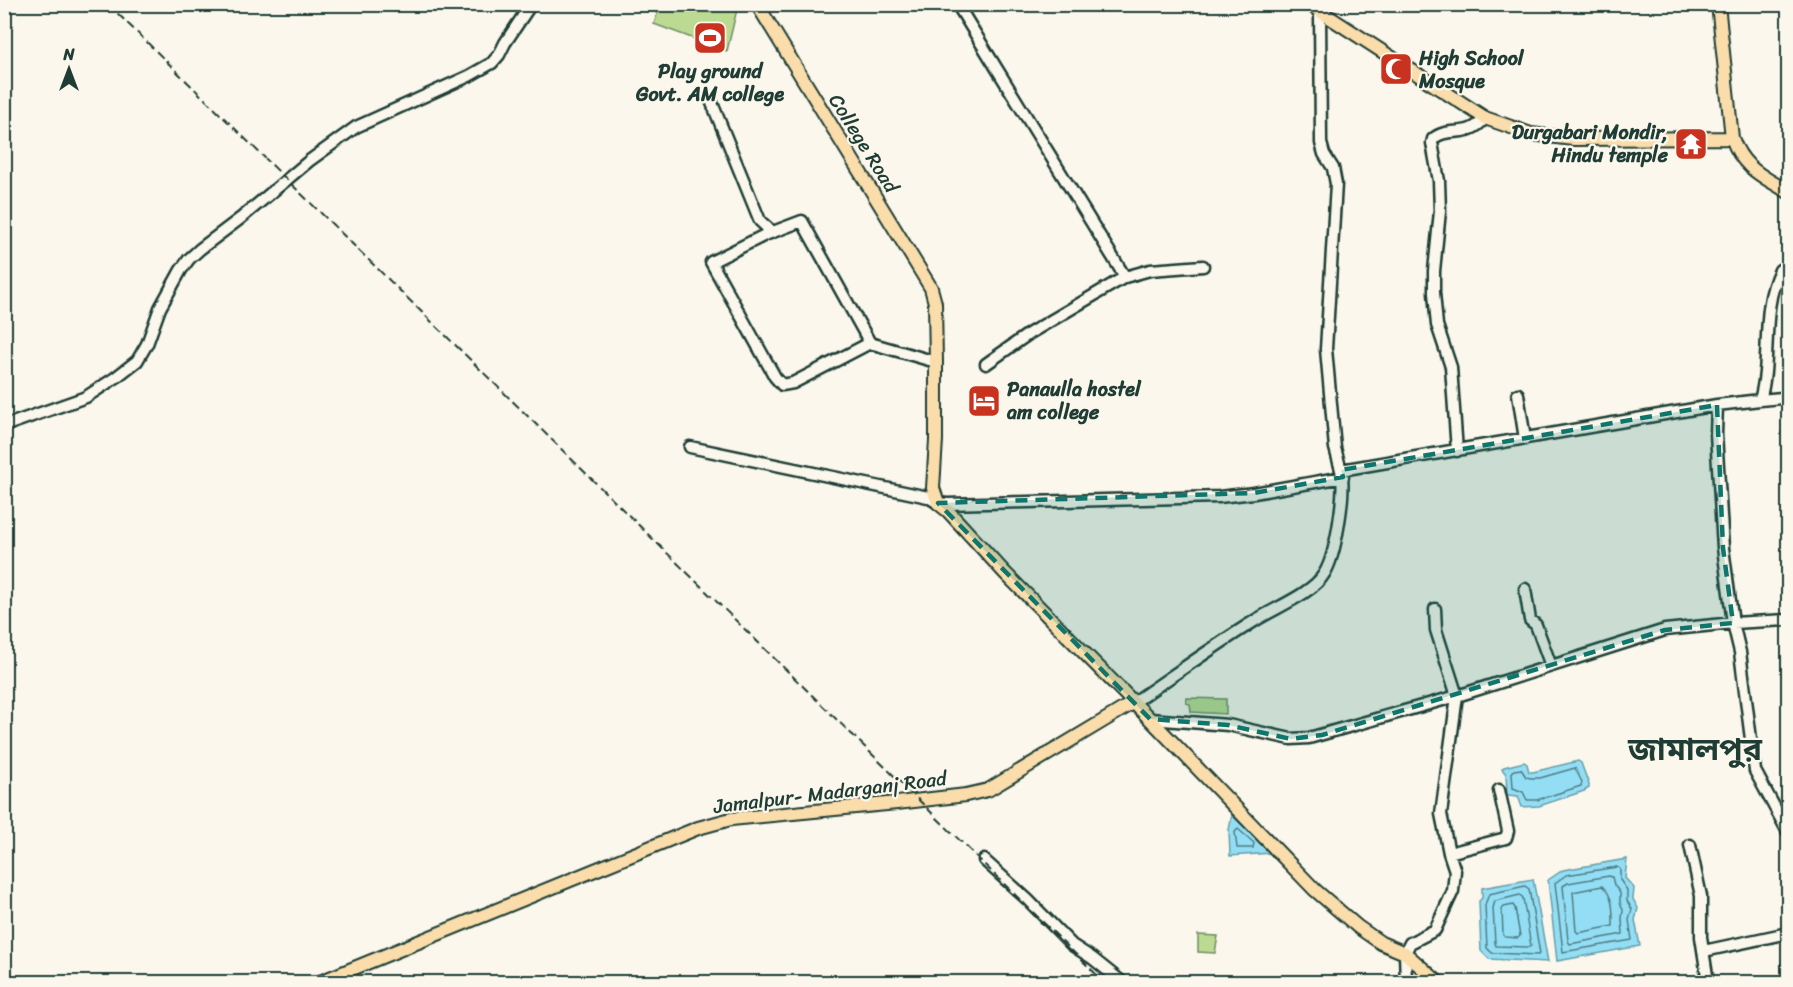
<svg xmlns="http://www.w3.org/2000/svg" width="1793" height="987" font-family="Sriracha,'Noto Sans Bengali',sans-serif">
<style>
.green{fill:#bdda92;stroke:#6e8c63;stroke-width:1.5}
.water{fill:#94def5;stroke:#659ea8;stroke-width:1.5}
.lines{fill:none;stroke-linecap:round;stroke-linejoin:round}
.shore{stroke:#4e7d81;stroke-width:1.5}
.minor-casing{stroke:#1f3d34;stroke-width:15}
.major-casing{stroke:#1f3d34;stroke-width:16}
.minor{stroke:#fbf7ec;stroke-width:10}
.major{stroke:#faddab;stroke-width:12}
.rail{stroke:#1f3d34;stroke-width:2;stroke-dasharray:9 4.5;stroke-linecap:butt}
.marked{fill:#0f766e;fill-opacity:0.2;stroke:#0f766e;stroke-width:4.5;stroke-dasharray:12 8;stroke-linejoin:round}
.labels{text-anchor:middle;stroke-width:4.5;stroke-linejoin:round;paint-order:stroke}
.poi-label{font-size:20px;font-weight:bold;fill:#1f3d34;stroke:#fbf7ec;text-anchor:start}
.street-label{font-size:20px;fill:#1f3d34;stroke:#fbf7ec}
.town-label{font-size:32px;font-weight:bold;fill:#1f3d34;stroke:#fbf7ec}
</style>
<rect width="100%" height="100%" fill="#fbf7ec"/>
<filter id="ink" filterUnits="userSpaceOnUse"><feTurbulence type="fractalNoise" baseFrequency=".0167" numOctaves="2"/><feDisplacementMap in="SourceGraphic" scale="12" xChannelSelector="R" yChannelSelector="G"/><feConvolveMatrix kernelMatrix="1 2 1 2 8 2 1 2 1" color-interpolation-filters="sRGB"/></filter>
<g filter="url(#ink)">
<path class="green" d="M660 5H738L727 51 654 24Z
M1187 698 1226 699V714L1191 712 1190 704 1186 703Z
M1198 935 1218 936 1215 953 1198 952Z"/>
<path class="water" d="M1578 761 1581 763 1589 785V788L1584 791 1539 806 1522 807 1518 796 1508 795 1507 794 1506 774 1502 769 1504 767 1524 762 1527 764 1529 772H1533Z
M1232 815 1271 853 1230 856 1229 830Z
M1627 859 1625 878 1634 888 1633 899 1638 908 1635 920 1640 946 1557 961 1548 880 1563 870Z
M1533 879 1548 962 1489 959 1481 951 1479 901 1482 898V888Z"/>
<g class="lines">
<path class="shore" d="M1575 768 1582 782 1581 786 1537 800H1527L1523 792 1513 788 1512 773 1514 770 1521 769 1526 777 1531 778H1540Z
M1238 829 1254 843 1253 848H1237L1235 832Z
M1617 867 1620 869V880L1627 890V901L1632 909 1629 920 1632 940 1563 952 1555 883 1566 875Z
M1609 876 1612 877 1614 885 1620 893V903L1623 910 1622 919 1623 934 1570 944 1568 941 1563 886 1568 883Z
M1525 886 1529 889 1540 954 1537 955 1492 953 1487 948 1485 905 1489 894Z
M1602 886C1614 896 1613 912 1613 926L1578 933 1576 931 1573 892Z
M1520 895 1523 898 1531 946 1528 947 1496 946 1495 943 1493 908 1495 901Z
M1513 905 1515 908 1520 936 1518 938 1505 937 1503 935 1502 909 1504 907Z"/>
<defs>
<path id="minor" d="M957 4 1125 277
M1320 12 1321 143 1324 154 1333 168 1336 184 1326 349 1335 448 1341 470
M712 103 760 221 772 232
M870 343 793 383 782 385 775 377 711 262 765 235 802 221 870 343 936 362
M986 364 1030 333 1125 277 1150 270 1203 266
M1518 394 1525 439
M1760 400 1782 398 1788 400
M1717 405 1716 434 1723 548 1733 623 1740 652 1755 771 1788 832
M4 426 86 397 115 378 137 361 147 344 160 308 181 270 189 259 200 249 241 218 309 161 356 127 469 76 492 63 499 55 505 43 531 4
M690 447 928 497 938 503 947 504 1219 497 1254 493 1343 477
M1457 451 1451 367 1437 325 1434 293V271L1440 211 1439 181 1432 143 1433 139C1449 125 1467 140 1485 118
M1525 589 1530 620 1536 625 1551 666
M1133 703C1174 675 1214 646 1256 620 1275 608 1313 593 1324 574 1336 556 1346 491 1341 470L1717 405 1760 400C1772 358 1760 310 1780 270L1788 266
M1150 719 1228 725 1291 739 1309 738 1457 696 1665 630 1733 623 1788 620
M1690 845 1701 896V937L1708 982
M1449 853 1506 838 1508 831 1499 790
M984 860 1028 900 1072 945 1092 958 1122 982
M1704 951 1788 933
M1406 982 1405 953 1410 943 1435 930 1453 891 1455 871 1449 853 1441 814 1457 696 1436 630 1435 609"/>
<path id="major" d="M757 4 931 288 935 303 936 362V440L933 488 938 503 948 511 1005 573 1150 719 1315 890 1358 927 1381 943 1405 953 1438 982
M1309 4 1485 118 1531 134 1573 139 1732 138
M1718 4 1732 138C1743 169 1763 176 1788 192
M320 982 698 828 731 819 897 803 966 795 988 790 1133 703"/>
</defs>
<use href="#minor" class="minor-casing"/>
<use href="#major" class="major-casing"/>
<use href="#minor" class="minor"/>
<use href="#major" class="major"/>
<path class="rail" d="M108 4 1104 982"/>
</g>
</g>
<path class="marked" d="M1717 405 1723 548 1733 623 1665 630 1322 735 1291 739 1228 725 1150 719 938 503 1254 493 1343 477 1341 470Z"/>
<defs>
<symbol id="stadium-square" viewBox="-11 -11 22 22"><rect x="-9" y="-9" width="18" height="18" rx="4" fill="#c8321e" stroke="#fbf7ec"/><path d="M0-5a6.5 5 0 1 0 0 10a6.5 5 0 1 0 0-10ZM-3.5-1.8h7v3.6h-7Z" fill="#fff"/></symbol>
<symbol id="mosque-square" viewBox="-11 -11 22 22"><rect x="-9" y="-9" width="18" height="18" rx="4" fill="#c8321e" stroke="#fbf7ec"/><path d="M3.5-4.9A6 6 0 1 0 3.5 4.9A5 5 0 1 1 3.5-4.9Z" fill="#fff"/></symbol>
<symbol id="temple-square" viewBox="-11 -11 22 22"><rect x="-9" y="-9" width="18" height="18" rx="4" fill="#c8321e" stroke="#fbf7ec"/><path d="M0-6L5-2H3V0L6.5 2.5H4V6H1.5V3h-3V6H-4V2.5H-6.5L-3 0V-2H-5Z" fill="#fff"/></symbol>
<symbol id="hotel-square" viewBox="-11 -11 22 22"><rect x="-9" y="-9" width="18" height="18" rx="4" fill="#c8321e" stroke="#fbf7ec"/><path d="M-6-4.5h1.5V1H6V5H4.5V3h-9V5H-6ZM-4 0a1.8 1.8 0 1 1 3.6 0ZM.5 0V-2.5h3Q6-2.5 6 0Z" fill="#fff"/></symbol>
</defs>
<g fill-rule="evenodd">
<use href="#stadium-square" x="691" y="19" width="38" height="38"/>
<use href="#mosque-square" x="1377" y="50" width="38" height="38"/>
<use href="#temple-square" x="1672" y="125" width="38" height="38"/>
<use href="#hotel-square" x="965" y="382" width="38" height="38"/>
</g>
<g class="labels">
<g class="poi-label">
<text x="1419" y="65">High School<tspan x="1419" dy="23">Mosque</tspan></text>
<text x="710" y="78" text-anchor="middle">Play ground<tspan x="710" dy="23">Govt. AM college</tspan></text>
<text x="1668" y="139" text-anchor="end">Durgabari Mondir,<tspan x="1668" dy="23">Hindu temple</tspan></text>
<text x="1007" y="396">Panaulla hostel<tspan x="1007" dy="23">am college</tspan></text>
</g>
<g class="street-label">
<text transform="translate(864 143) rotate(58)" y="7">College Road</text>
<text transform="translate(830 792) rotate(-7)" y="7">Jamalpur- Madarganj Road</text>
</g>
<g class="town-label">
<text x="1695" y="760">জামালপুর</text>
</g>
</g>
<rect width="1793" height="987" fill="none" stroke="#fbf7ec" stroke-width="24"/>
<rect x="12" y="12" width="1769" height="963" fill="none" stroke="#1f3d34" stroke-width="2" filter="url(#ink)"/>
<g transform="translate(69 69)" stroke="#fbf7ec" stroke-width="4.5" paint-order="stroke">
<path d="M0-4.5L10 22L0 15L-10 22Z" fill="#1f3d34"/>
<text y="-9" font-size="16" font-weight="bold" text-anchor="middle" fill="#1f3d34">N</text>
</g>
</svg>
